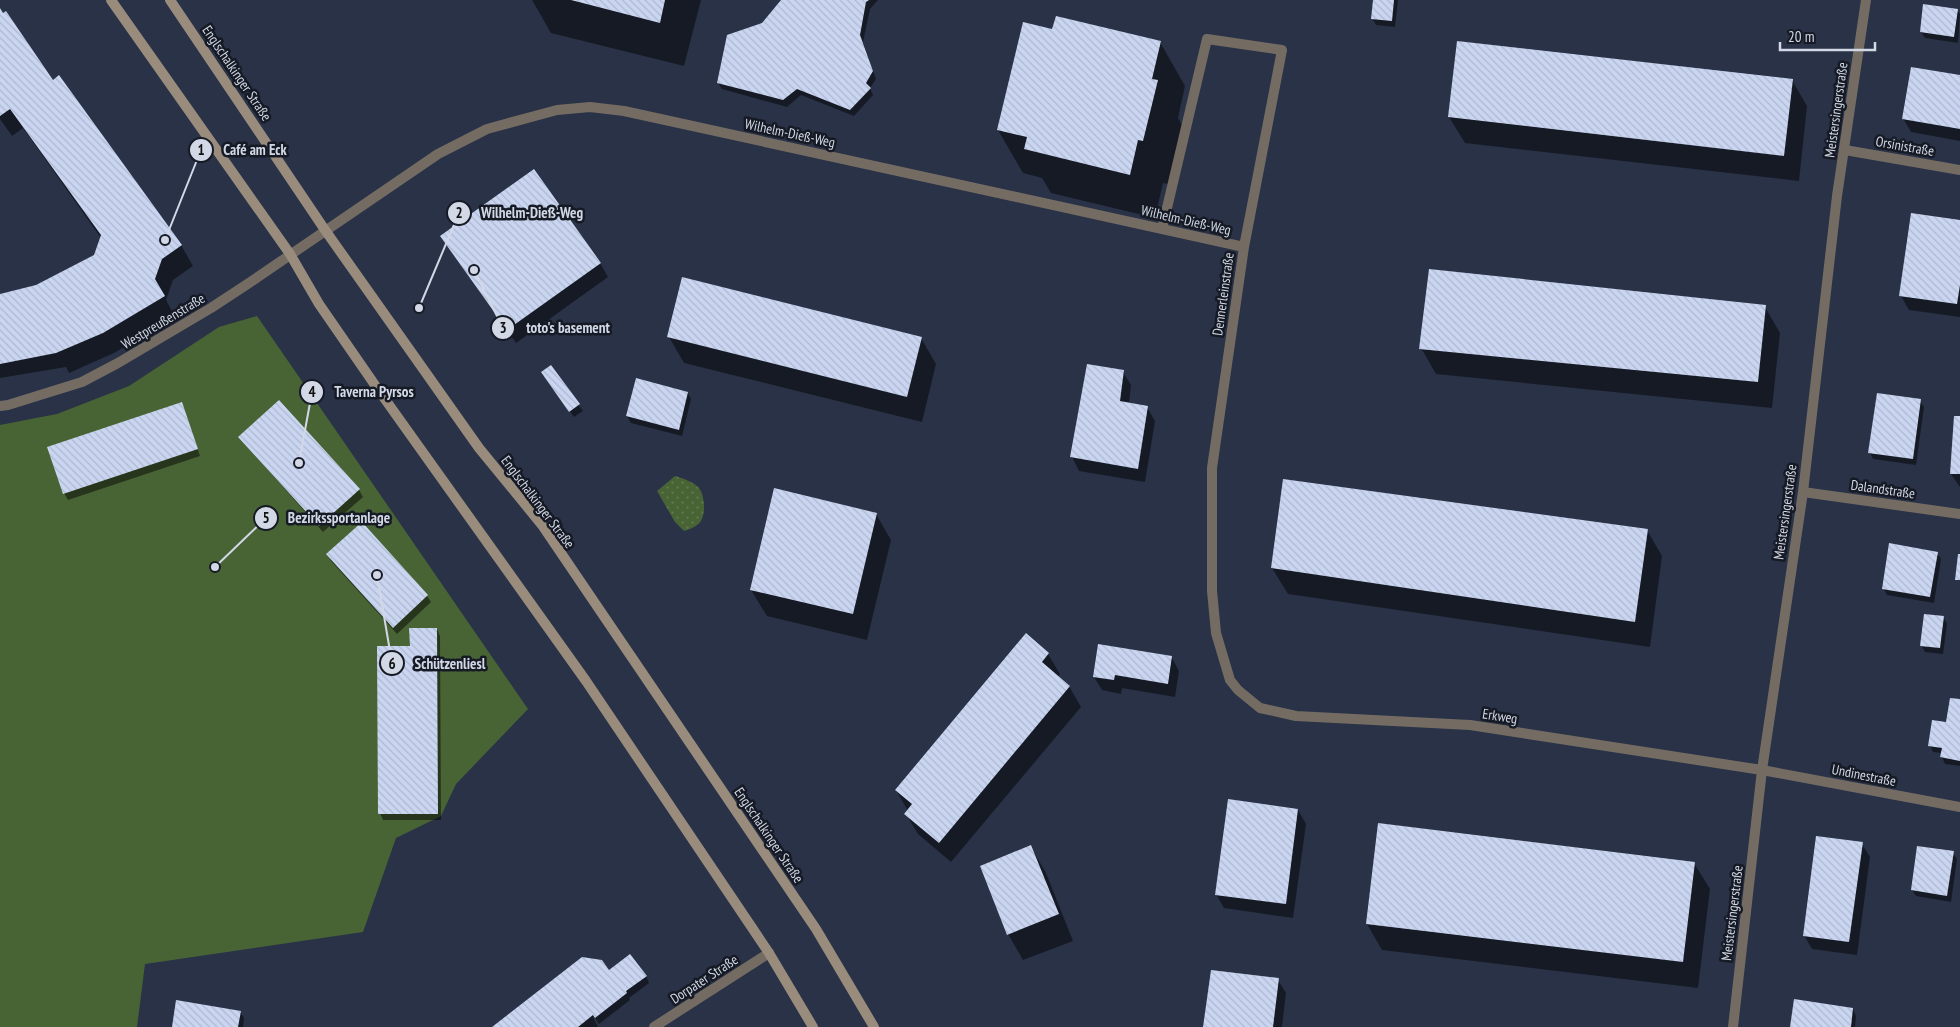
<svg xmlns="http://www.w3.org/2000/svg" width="1960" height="1027" font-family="'PT Sans Narrow',sans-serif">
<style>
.green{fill:url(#green-dots)}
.pitch{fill:#486435}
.shadow{fill:#0007}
.building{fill:url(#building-back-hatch)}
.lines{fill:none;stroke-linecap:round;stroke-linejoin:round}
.minor{stroke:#746c63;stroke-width:10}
.secondary{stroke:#998c7d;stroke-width:10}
.labels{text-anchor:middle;stroke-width:5;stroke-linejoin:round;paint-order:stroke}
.street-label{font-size:14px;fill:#d2d8e6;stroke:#161a24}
.leader{fill:none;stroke:#d2d8e6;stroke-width:2}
.callout-dot{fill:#d2d8e6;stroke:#161a24;stroke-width:2}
.mark-label{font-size:15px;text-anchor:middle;font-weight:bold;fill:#111}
.callout-label{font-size:15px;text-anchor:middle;font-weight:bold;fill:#d2d8e6;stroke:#161a24;stroke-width:5;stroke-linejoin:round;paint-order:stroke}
</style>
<defs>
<pattern id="green-dots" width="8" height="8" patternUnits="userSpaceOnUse" patternTransform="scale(1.25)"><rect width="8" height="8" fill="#486435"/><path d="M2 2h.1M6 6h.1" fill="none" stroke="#627952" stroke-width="1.8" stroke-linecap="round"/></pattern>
<pattern id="building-back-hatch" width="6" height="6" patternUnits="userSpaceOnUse" patternTransform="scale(1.25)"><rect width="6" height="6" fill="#cad6f1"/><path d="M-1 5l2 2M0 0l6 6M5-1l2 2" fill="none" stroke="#aeb8cf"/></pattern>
</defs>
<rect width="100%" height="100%" fill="#293247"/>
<path class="green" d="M675 476C682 478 691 481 697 486 705 493 706 512 701 521 697 527 690 529 684 531L675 522 657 491Z"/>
<path class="pitch" d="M257 316 528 709 456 784 441 816 396 838 363 932 145 964 137 1027H0V425L57 414 129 386 219 327Z"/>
<path class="shadow" d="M532 0H701L684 66 551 33Z
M783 0H878L870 9 863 42 876 79 870 88 873 95 854 116 801 95 787 107 722 89 718 83Z
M1374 0H1398L1395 27 1376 25 1372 18Z
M0 10 53 82 181 245 193 266 173 280 166 300 175 317 114 353 69 373 66 367 0 378V295L37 286 95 256 101 238 23 128 12 136 0 119Z
M1957 10 1960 14 1958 43 1925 38 1921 32Z
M1053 31 1160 42 1185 86 1178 118 1182 125 1168 184 1163 183 1155 218 1051 193 1042 178 1023 173 998 130Z
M1960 77V141L1911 132 1903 118Z
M1792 80 1807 106 1799 181 1465 143 1449 117Z
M1960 221V317L1909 310 1901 296Z
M442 236 600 263 608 277 516 343Z
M1765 307 1780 333 1772 408 1436 374 1421 348Z
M669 337 921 338 936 364 922 422 684 363Z
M551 366 583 411 574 417 542 373Z
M1123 372 1131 385 1129 404 1147 407 1155 421 1145 482 1079 471 1072 457Z
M688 393 691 399 682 436 631 423 627 416Z
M1920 401 1924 407 1916 465 1873 459 1870 453Z
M182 404 200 456 68 500 64 493Z
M1960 418V487L1951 474Z
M240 437 359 490 363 497 323 532 244 443Z
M876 514 891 540 867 640 767 616 751 590Z
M362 523 427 596 431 602 397 634 331 561 328 555Z
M1647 530 1662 556 1650 647 1288 594 1272 568Z
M1937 553 1941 559 1934 603 1887 595 1883 588Z
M1944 618 1947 624 1943 654 1925 652 1921 645Z
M437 629 440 636 441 820H383L380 813 411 647Z
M1048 654 1060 674 1058 677 1069 686 1081 707 951 862 918 834 906 814 908 811 896 790Z
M1172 658 1179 671 1175 697 1122 688 1121 694 1102 690 1094 677Z
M1960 701V766L1945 764 1942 757V753L1933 752 1930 745 1947 724Z
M1298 810 1306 824 1293 918 1224 908 1216 894Z
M1862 844 1870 857 1857 955 1812 949 1804 935Z
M1031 847 1046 873 1073 941 1023 960 1008 934Z
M1953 853 1957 859 1951 902 1916 896 1912 890Z
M1694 863 1710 889 1698 988 1382 950 1367 924Z
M609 971 646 976 649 983 629 998 630 1000 599 1024 594 1016 593 1017 598 1027H494Z
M1278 980 1286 993 1282 1027H1205Z
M1853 1009 1856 1016 1855 1027H1792Z
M240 1012 244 1018 243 1027H173Z"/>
<path class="building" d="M571 0H665L660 23Z
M781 0H869L866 2 860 35 873 71 866 83 871 88 850 110 797 89 783 100 717 83 727 35 762 23Z
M1373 0H1394L1392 21 1371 19Z
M1923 4 1958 9 1954 37 1920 32Z
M0 8 3 13 6 11 53 80 59 75 182 245 162 259 155 279 165 296 103 333 56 353 0 364V294L36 285 94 255 101 235 10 109 0 116Z
M1056 16 1161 41 1152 79 1158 80 1143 141 1138 140 1130 175 1024 149 1027 137 997 130 1023 22 1052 29Z
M1457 41 1793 79 1784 156 1448 117Z
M1911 67 1960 75V129L1902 119Z
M534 169 601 263 507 330 440 236Z
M1911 213 1960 220V285L1957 304 1899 296Z
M1429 269 1766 305 1758 382 1419 349Z
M682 277 922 337 907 397 667 337Z
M1087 364 1124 370 1120 401 1148 406 1138 469 1070 457Z
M551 365 580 404 569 412 541 372Z
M636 378 688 392 679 430 626 416Z
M1877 393 1921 399 1913 459 1868 453Z
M279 400 360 489 319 526 238 437Z
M182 402 198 449 63 494 47 447Z
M1954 416H1960V474H1950Z
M1283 479 1648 529 1635 622 1271 568Z
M774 488 877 513 853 614 750 590Z
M362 522 428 595 393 628 326 554Z
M1889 543 1938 552 1930 597 1882 589Z
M1958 554H1960V580H1955Z
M1924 614 1944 616 1940 648 1920 646Z
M409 628H437L438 814H378L377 646H410Z
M1026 633 1049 653 1042 662 1070 686 939 843 904 814 912 804 895 790Z
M1098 644 1172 656 1168 684 1115 675 1114 680 1093 677Z
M1950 698 1960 699V761L1940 757 1942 748 1928 746 1932 720 1946 722Z
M1228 799 1298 809 1286 904 1215 895Z
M1378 823 1695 862 1683 962 1366 924Z
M1816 836 1863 842 1849 942 1803 936Z
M1031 845 1059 914 1007 935 980 866Z
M1917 846 1954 851 1947 896 1911 890Z
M630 954 647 976 626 991 627 993 595 1018 593 1015 578 1027H492L582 957 602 960 609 970Z
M1211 970 1279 978 1273 1027H1203Z
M1794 999 1853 1008 1851 1027H1790Z
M176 1000 241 1011 238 1027H172Z"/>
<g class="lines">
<path class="minor" d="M1845 150 1960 170
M1162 229 1207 39 1282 50 1244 247 1212 468V591L1216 633 1230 680 1238 690 1260 708 1296 716 1470 725 1762 770 1960 807
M0 406 8 405 82 382 118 363 211 308 249 283 438 154 487 129 557 110 590 107 624 111 1244 247
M1803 492 1960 514
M654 1027 769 953
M1733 1027 1762 770 1803 492 1837 196 1866 0"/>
<path class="secondary" d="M111 0 290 254 319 304 377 388 586 681 769 953 813 1027
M170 0 325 230 479 448 542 525 816 929 874 1027"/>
</g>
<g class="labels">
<g class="street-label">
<text transform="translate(237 73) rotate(56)" y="5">Englschalkinger Straße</text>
<text transform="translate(1836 110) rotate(-82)" y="5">Meistersingerstraße</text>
<text transform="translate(790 133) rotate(12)" y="5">Wilhelm-Dieß-Weg</text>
<text transform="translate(1905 146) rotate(10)" y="5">Orsinistraße</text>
<text transform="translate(1186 220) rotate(13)" y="5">Wilhelm-Dieß-Weg</text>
<text transform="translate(1223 294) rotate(-82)" y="5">Dennerleinstraße</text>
<text transform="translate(163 321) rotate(-31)" y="5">Westpreußenstraße</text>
<text transform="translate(1883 489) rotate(8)" y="5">Dalandstraße</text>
<text transform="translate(538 502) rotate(53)" y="5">Englschalkinger Straße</text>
<text transform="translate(1785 512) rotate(-82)" y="5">Meistersingerstraße</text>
<text transform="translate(1500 716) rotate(9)" y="5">Erkweg</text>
<text transform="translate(1864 775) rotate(11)" y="5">Undinestraße</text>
<text transform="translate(769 835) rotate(56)" y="5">Englschalkinger Straße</text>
<text transform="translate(1732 913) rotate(-83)" y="5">Meistersingerstraße</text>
<text transform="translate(704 979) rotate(-33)" y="5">Dorpater Straße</text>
</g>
</g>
<path class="leader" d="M165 240L201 150M419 308L459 213M474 270L503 328M299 463L312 392M215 567L266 518M377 575L392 663"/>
<g class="callout-dot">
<circle cx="165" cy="240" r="5"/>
<circle cx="419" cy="308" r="5"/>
<circle cx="474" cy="270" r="5"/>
<circle cx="299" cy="463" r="5"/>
<circle cx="215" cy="567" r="5"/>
<circle cx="377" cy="575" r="5"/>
<circle cx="201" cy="150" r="12"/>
<circle cx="459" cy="213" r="12"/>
<circle cx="503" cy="328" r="12"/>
<circle cx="312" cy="392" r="12"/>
<circle cx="266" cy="518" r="12"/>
<circle cx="392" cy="663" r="12"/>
</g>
<g class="mark-label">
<text x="201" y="155">1</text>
<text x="459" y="218">2</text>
<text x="503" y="333">3</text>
<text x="312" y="397">4</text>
<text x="266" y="523">5</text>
<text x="392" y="669">6</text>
</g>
<g class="callout-label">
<text x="255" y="155">Café am Eck</text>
<text x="532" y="218">Wilhelm-Dieß-Weg</text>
<text x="568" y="333">toto's basement</text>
<text x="374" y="397">Taverna Pyrsos</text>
<text x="339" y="523">Bezirkssportanlage</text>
<text x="450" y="669">Schützenliesl</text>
</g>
<path d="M1780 42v8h95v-8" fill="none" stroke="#d2d8e6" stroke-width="2.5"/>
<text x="1788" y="42" font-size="15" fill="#d2d8e6" stroke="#161a24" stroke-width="4" paint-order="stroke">20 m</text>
</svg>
